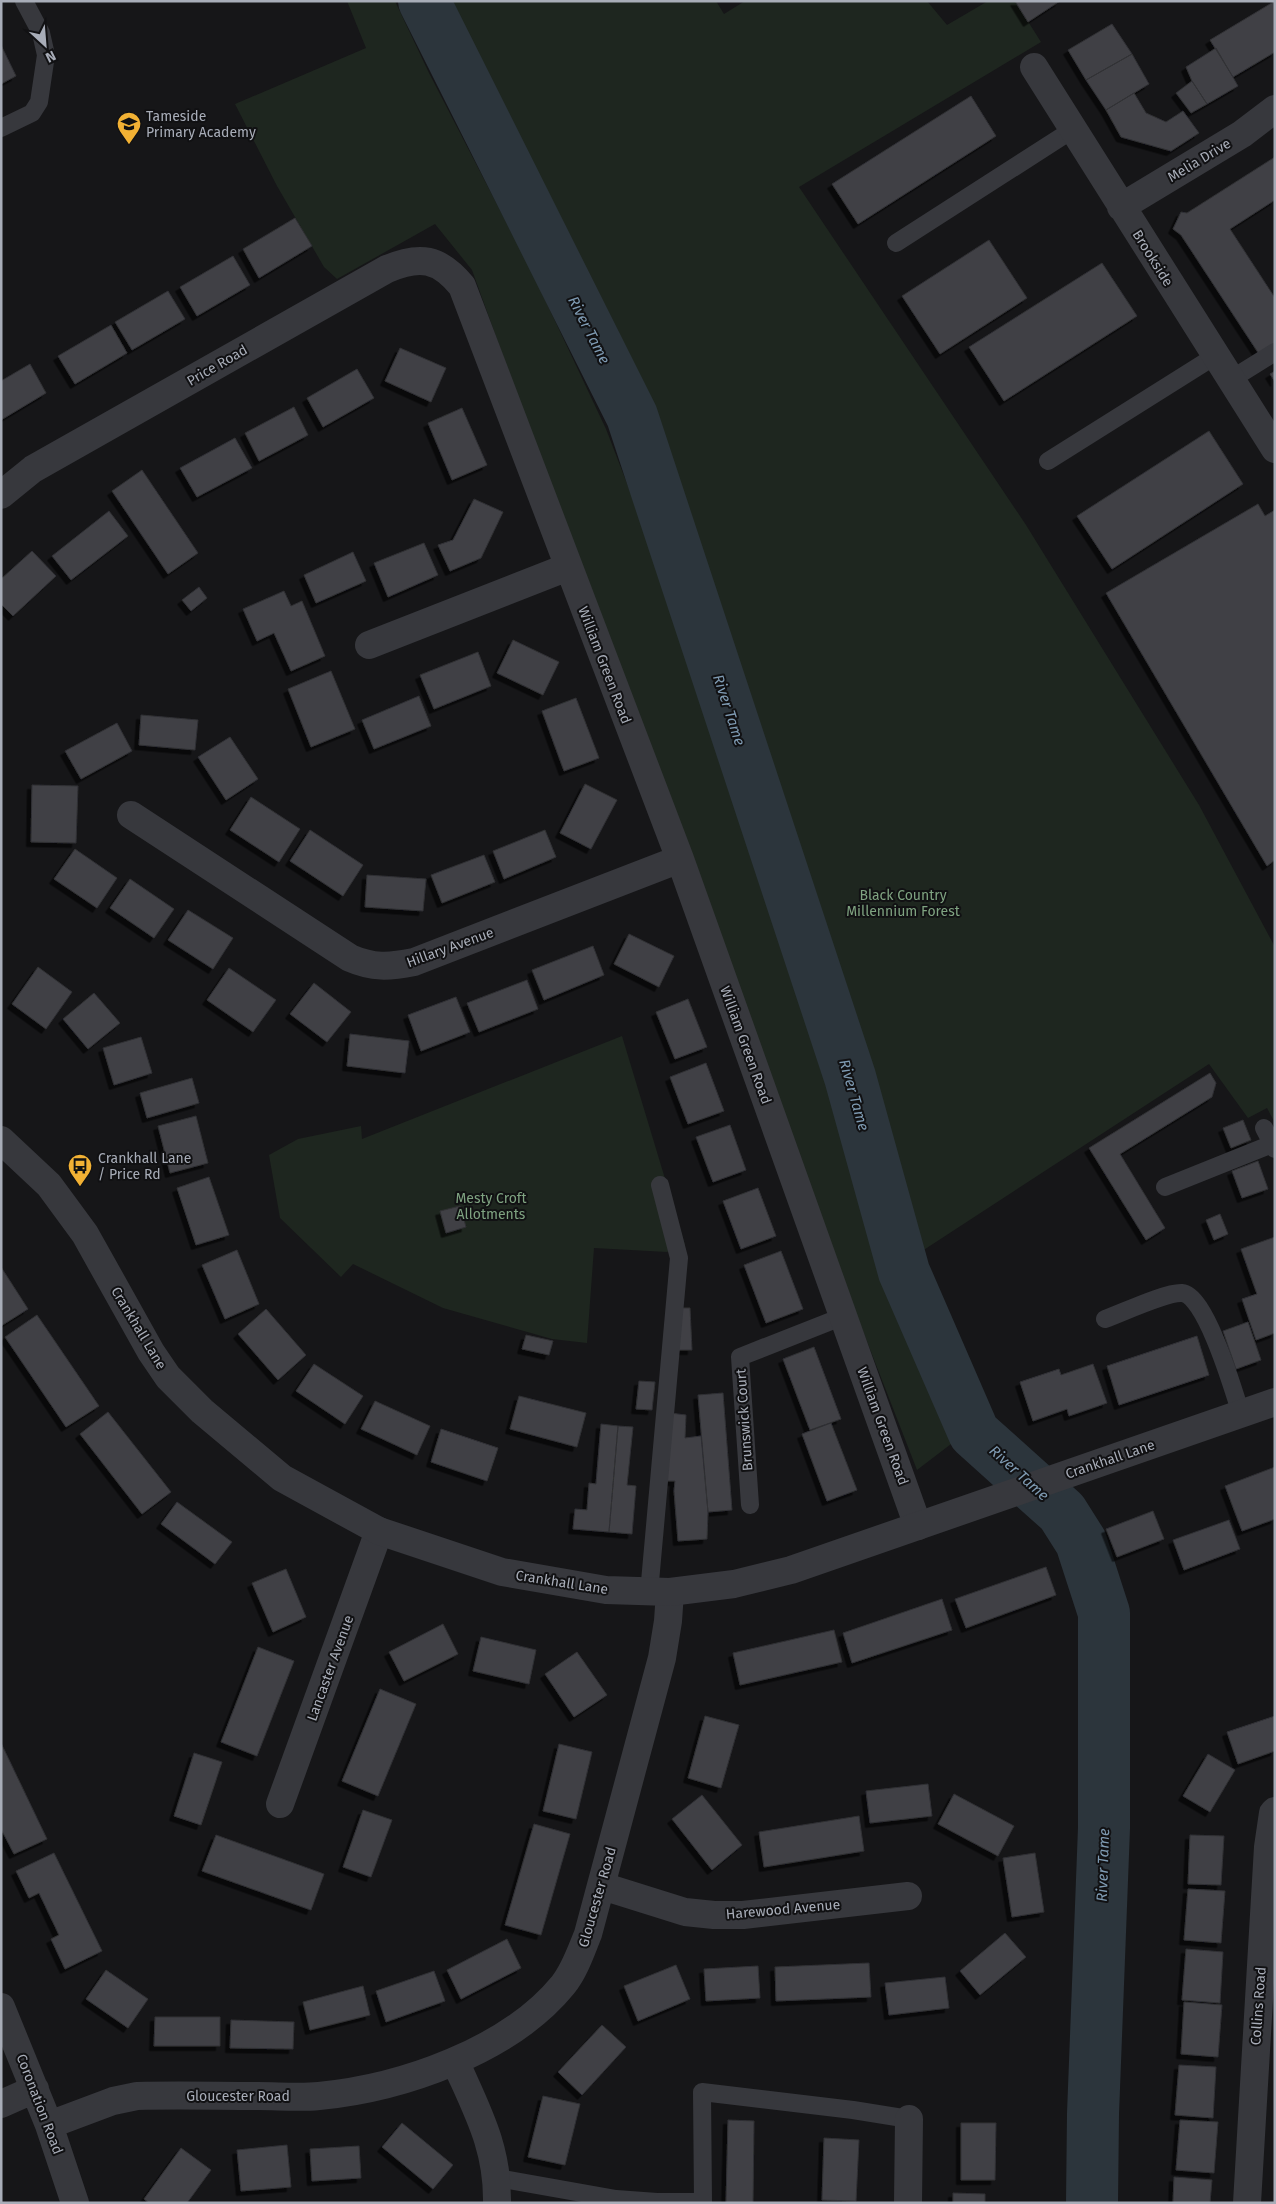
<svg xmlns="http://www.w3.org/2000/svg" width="1276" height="2204" font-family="'Fira Sans',sans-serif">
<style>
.green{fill:#1e261f}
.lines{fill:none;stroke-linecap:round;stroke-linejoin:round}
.river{stroke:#2c353c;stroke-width:52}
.building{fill:#404145;stroke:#303034;filter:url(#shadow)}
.service{stroke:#37383d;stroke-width:18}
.minor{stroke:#37383d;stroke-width:28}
.tertiary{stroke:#37383d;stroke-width:28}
.labels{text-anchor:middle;stroke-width:4;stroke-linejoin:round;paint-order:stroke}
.poi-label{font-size:14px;fill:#a8adb8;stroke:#111113;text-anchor:start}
.street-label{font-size:14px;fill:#a8adb8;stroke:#111113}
.park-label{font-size:14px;fill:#7fa381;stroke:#111113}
.water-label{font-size:15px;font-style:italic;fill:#7f9bb3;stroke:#111113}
</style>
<defs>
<filter id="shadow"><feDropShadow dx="-4.5" dy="4.5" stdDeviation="0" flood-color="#0009"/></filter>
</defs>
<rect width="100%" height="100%" fill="#161618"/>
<path class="green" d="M347 1H395L429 73 532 272 606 429 658 564 694 664 721 764 793 972 864 1203 900 1307 955 1441 917 1470 852 1303 585 584 472 270 435 224 337 279 324 267 277 186 235 104 366 48Z
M436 1H716L724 14 745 1H927L947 25 988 1H1015L1041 42 799 187 1026 525 1199 805 1275 947V1123L1267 1108 1248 1118 1209 1064 916 1255 668 477Z
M622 1036 685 1245 667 1252 594 1248 587 1343 552 1339 443 1308 353 1264 341 1277 280 1218 269 1155 298 1139 361 1126 362 1139Z"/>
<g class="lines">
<path class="river" d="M424 1 632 416 850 1077 904 1272 974 1433 1062 1512 1081 1542 1104 1613V1828L1093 2114 1092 2203"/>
</g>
<path class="building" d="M1015 1H1060L1028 22Z
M1275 1V52L1233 77 1210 40Z
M1112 24 1132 54 1086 80 1068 50Z
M1 45 16 76 1 84Z
M1216 48 1238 86 1207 104 1192 81 1186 67Z
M1132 54 1149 84 1106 110 1086 80Z
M1192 81 1207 104 1191 113 1176 93Z
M1134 93 1146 113 1166 122 1183 111 1199 133 1171 151 1121 137 1106 110Z
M971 96 996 136 858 224 832 184Z
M1275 157V200L1230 229 1275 298V344L1259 354 1181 235 1173 229 1181 212 1187 213Z
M295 218 312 246 259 278 243 249Z
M989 240 1027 298 940 354 902 296Z
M233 256 250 285 197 316 180 287Z
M1102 263 1137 316 1004 401 969 347Z
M168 291 185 319 132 350 115 322Z
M111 325 127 353 75 384 58 356Z
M400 348 446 368 431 402 385 381Z
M30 364 46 393 1 420V381Z
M357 369 374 398 323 427 307 398Z
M1275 371V382L1270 374Z
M294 407 308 435 259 461 245 433Z
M462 408 487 465 452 480 428 423Z
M1209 431 1243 484 1112 569 1077 516Z
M235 438 252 468 197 497 180 468Z
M142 470 198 553 168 574 112 491Z
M474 499 503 512 481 558 450 571 438 545 453 540Z
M1258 504 1265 516 1275 510V860L1267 866 1106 593Z
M109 511 128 536 71 580 52 556Z
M424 543 438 575 388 597 374 563Z
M32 551 56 576 13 616 1 604V579Z
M353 552 366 581 316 603 304 575Z
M199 587 207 598 191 611 182 600Z
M284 591 291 606 302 601 325 656 291 671 274 633 257 641 243 609Z
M513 640 559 662 543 695 497 673Z
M478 652 491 686 434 709 420 675Z
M331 671 355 729 311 747 288 689Z
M419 696 431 726 374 749 362 720Z
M576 698 599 758 564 771 542 711Z
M141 715 198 720 195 750 139 745Z
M117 723 132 751 81 779 65 751Z
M230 737 258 779 226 800 198 757Z
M585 784 617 800 591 849 560 833Z
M32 785 78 786 76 843 31 842Z
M251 797 300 829 279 862 230 830Z
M310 830 363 865 343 896 290 861Z
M545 830 556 857 504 879 493 851Z
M75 849 117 878 97 908 54 879Z
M484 855 495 882 442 903 431 875Z
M367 875 426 879 423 911 365 907Z
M130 879 174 909 154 938 110 908Z
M188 910 233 938 213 969 168 940Z
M629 934 674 956 659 987 614 964Z
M593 946 604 975 544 1000 532 970Z
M38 967 72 992 46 1029 12 1004Z
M229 968 276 1000 253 1032 207 1000Z
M527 980 538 1009 479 1032 467 1003Z
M314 983 351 1012 327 1042 290 1014Z
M94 993 120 1023 88 1049 63 1019Z
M456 997 470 1032 421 1051 408 1015Z
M688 999 707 1047 675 1059 656 1012Z
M350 1034 409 1041 405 1073 347 1066Z
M141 1037 152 1073 114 1085 103 1048Z
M706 1063 724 1111 688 1124 670 1077Z
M1210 1073 1216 1083 1212 1097 1120 1154 1165 1228 1146 1240 1089 1148Z
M192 1078 199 1103 147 1118 140 1093Z
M196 1116 208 1163 170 1173 158 1126Z
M1243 1120 1251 1140 1231 1148 1223 1128Z
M730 1125 746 1170 713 1182 696 1137Z
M1258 1161 1268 1189 1242 1198 1232 1171Z
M209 1177 229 1235 196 1245 177 1188Z
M758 1188 776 1236 741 1249 723 1201Z
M460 1206 466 1227 446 1233 440 1211Z
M1220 1214 1228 1234 1214 1240 1206 1220Z
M1275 1237V1333L1256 1340 1242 1299 1257 1294 1241 1249Z
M237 1250 259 1304 225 1319 202 1265Z
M781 1251 803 1309 766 1323 744 1265Z
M1 1267 28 1309 1 1326Z
M678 1308H690L692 1350H673Z
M266 1309 306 1355 278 1380 238 1334Z
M37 1315 99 1406 66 1427 5 1337Z
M1248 1322 1261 1360 1236 1369 1223 1331Z
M526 1335 553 1341 549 1355 522 1349Z
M1197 1336 1209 1375 1119 1405 1107 1366Z
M814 1347 841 1419 810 1430 783 1359Z
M314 1364 363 1396 345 1424 296 1391Z
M1093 1364 1107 1403 1069 1416 1067 1409 1033 1421 1020 1382 1059 1369 1061 1375Z
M639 1381 655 1382 652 1410 636 1409Z
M723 1393 732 1510 708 1512 698 1395Z
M519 1396 586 1413 577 1447 510 1429Z
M375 1401 430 1426 417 1455 361 1429Z
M108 1412 171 1492 142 1514 80 1434Z
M670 1413 686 1415 685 1438 701 1436 708 1512 707 1539 678 1541 674 1491 675 1481H664Z
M831 1423 857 1490 827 1501 802 1434Z
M601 1424 618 1426 609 1532 573 1529 575 1509 587 1510 589 1483 596 1484Z
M618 1426 633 1427 627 1485 636 1486 632 1534 609 1532Z
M441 1429 498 1448 487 1481 431 1462Z
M1275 1467V1519L1242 1531 1225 1486Z
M177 1502 232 1542 215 1564 161 1524Z
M1153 1511 1164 1539 1117 1557 1106 1529Z
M1229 1520 1240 1549 1184 1570 1173 1540Z
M1046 1567 1056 1595 966 1628 955 1599Z
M286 1569 306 1617 273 1632 252 1583Z
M942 1599 952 1630 852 1663 843 1633Z
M443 1624 458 1654 404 1681 389 1652Z
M834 1630 842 1662 740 1685 733 1653Z
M481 1637 536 1650 529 1684 473 1671Z
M258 1647 294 1661 257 1756 221 1742Z
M577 1652 607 1695 574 1717 545 1674Z
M380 1689 416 1704 378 1796 342 1781Z
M705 1716 739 1725 721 1788 688 1778Z
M1275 1716V1751L1238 1764 1227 1732Z
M1 1743 47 1839 14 1854 1 1829Z
M559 1744 592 1752 576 1819 543 1811Z
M194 1753 222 1762 201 1825 174 1816Z
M1208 1754 1235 1770 1210 1812 1183 1796Z
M928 1784 932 1816 870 1823 866 1791Z
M954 1794 1014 1826 998 1856 938 1824Z
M702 1795 742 1845 712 1870 672 1819Z
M363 1810 392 1820 371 1877 343 1867Z
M859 1816 864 1851 764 1867 759 1832Z
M534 1824 570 1834 541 1935 505 1925Z
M216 1835 324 1874 311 1910 202 1871Z
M1190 1835 1224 1836 1221 1885 1188 1884Z
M54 1853 102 1951 65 1969 51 1939 59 1935 39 1893 29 1898 16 1871Z
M1035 1853 1044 1912 1012 1917 1003 1858Z
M1188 1889 1225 1891 1221 1943 1184 1940Z
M1005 1933 1026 1957 980 1995 960 1971Z
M507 1939 521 1968 461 1999 447 1970Z
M1186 1949 1223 1952 1220 2003 1182 2000Z
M869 1963 871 1997 776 2001 775 1967Z
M676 1965 690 1999 638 2021 624 1986Z
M758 1966 760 1998 706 2001 704 1969Z
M106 1970 148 1999 128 2028 86 1999Z
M434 1971 445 2001 386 2022 376 1991Z
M945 1977 949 2008 889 2015 885 1983Z
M363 1986 370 2015 310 2030 303 2002Z
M1184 2002 1222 2005 1218 2057 1181 2054Z
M155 2017H220V2046H154Z
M231 2020 294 2022 293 2049 230 2048Z
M602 2025 626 2047 582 2095 558 2072Z
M1179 2065 1216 2067 1213 2118 1175 2115Z
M543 2096 580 2104 565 2165 528 2157Z
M728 2120 754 2121 753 2203H726Z
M1180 2120 1218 2122 1214 2173 1176 2170Z
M402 2123 453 2165 433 2189 382 2147Z
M961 2123H996L995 2180H961Z
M824 2138 859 2140 856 2201 822 2200Z
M287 2145 291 2187 241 2191 237 2150Z
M359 2146 361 2178 312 2181 310 2149Z
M181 2148 211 2170 187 2203H149L144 2199Z
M1174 2177 1212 2180 1210 2203H1173Z
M953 2193 985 2194V2203H953Z"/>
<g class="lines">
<path class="service" d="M1 128 32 113 39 102 46 55 41 33 24 1
M896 243 1072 130
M1230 380 1275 352
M1048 461 1215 356
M1264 1128 1275 1149
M1165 1187 1272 1144
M1105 1319C1122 1313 1166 1292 1182 1293 1206 1295 1234 1392 1241 1414
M750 1505 740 1357 844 1316
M649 1593 679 1258 660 1185
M497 2178 616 2199 657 2202H703L702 2092 853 2110 909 2119"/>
<path class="minor" d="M1034 67 1275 449
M1121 207 1242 134 1275 109
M1 495 33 469 387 269C420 255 439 258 462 286L680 859 918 1526
M369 645 568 567
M131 815 350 958C373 968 389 967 414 962L680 859
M280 1804 379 1531
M602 1886 685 1912 714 1915H743L908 1896
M1 2007 49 2125 75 2203
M455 2061C477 2111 498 2147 497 2203
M1 2104 35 2089
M49 2125 113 2101 137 2096C177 2095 218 2096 258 2096 278 2096 299 2098 319 2096 402 2088 509 2051 563 1985 575 1970 581 1951 588 1934L662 1658 668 1621 670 1592
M908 2203 909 2119
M1247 2203 1268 1847 1273 1813 1275 1811"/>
<path class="tertiary" d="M1 1140 49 1185 85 1234 151 1352 168 1377 202 1411 282 1478 379 1531 502 1572 606 1590 670 1592 734 1584 791 1570 1275 1402"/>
</g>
<defs>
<symbol id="school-pin" viewBox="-11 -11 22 30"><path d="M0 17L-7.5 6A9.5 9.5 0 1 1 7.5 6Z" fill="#f2b134" stroke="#111113"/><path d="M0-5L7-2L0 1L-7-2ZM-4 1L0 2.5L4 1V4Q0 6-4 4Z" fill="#111"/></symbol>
<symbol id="bus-pin" viewBox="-11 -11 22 30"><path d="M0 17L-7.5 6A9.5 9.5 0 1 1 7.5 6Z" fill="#f2b134" stroke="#111113"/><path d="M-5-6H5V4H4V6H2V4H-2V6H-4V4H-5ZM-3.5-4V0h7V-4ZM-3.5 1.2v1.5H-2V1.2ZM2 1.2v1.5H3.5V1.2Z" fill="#111"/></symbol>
</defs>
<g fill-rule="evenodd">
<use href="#school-pin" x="115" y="110" width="28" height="38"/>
<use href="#bus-pin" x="66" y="1152" width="28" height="38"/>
</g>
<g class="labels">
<g class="poi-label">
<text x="146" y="121">Tameside<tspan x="146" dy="16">Primary Academy</tspan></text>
<text x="98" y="1163">Crankhall Lane<tspan x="98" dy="16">/ Price Rd</tspan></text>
</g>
<g class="street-label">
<text transform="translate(1199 160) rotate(-31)" y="5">Melia Drive</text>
<text transform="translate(1153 258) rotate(58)" y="5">Brookside</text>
<text transform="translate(217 365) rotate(-30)" y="5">Price Road</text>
<text transform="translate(605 665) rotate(69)" y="5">William Green Road</text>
<text transform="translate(450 947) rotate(-20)" y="5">Hillary Avenue</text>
<text transform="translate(746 1045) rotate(70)" y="5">William Green Road</text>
<text transform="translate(139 1328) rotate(59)" y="5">Crankhall Lane</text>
<text transform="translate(744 1420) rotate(-94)" y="5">Brunswick Court</text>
<text transform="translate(883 1426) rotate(70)" y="5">William Green Road</text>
<text transform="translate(1110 1459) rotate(-19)" y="5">Crankhall Lane</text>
<text transform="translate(562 1582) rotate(9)" y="5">Crankhall Lane</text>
<text transform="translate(330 1668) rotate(-70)" y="5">Lancaster Avenue</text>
<text transform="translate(597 1897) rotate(-74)" y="5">Gloucester Road</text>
<text transform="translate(783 1909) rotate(-5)" y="5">Harewood Avenue</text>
<text transform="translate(1258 2006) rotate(-86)" y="5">Collins Road</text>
<text x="238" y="2101">Gloucester Road</text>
<text transform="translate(40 2104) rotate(69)" y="5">Coronation Road</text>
</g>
<g class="park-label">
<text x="903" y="900">Black Country<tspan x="903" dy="16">Millennium Forest</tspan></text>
<text x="491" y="1203">Mesty Croft<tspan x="491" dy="16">Allotments</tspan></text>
</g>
<g class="water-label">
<text transform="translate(589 330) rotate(63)" y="5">River Tame</text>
<text transform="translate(729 710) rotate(72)" y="5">River Tame</text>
<text transform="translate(854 1095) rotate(74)" y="5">River Tame</text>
<text transform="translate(1019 1473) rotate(42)" y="5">River Tame</text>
<text transform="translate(1103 1865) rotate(-88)" y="5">River Tame</text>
</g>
</g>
<rect width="1276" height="2204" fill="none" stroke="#a8adb8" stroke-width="5"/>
<g transform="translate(45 45) rotate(154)" stroke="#111113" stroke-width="4" paint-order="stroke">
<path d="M0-4L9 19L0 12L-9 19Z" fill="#a8adb8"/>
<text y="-8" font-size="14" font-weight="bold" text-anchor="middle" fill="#a8adb8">N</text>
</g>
</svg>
